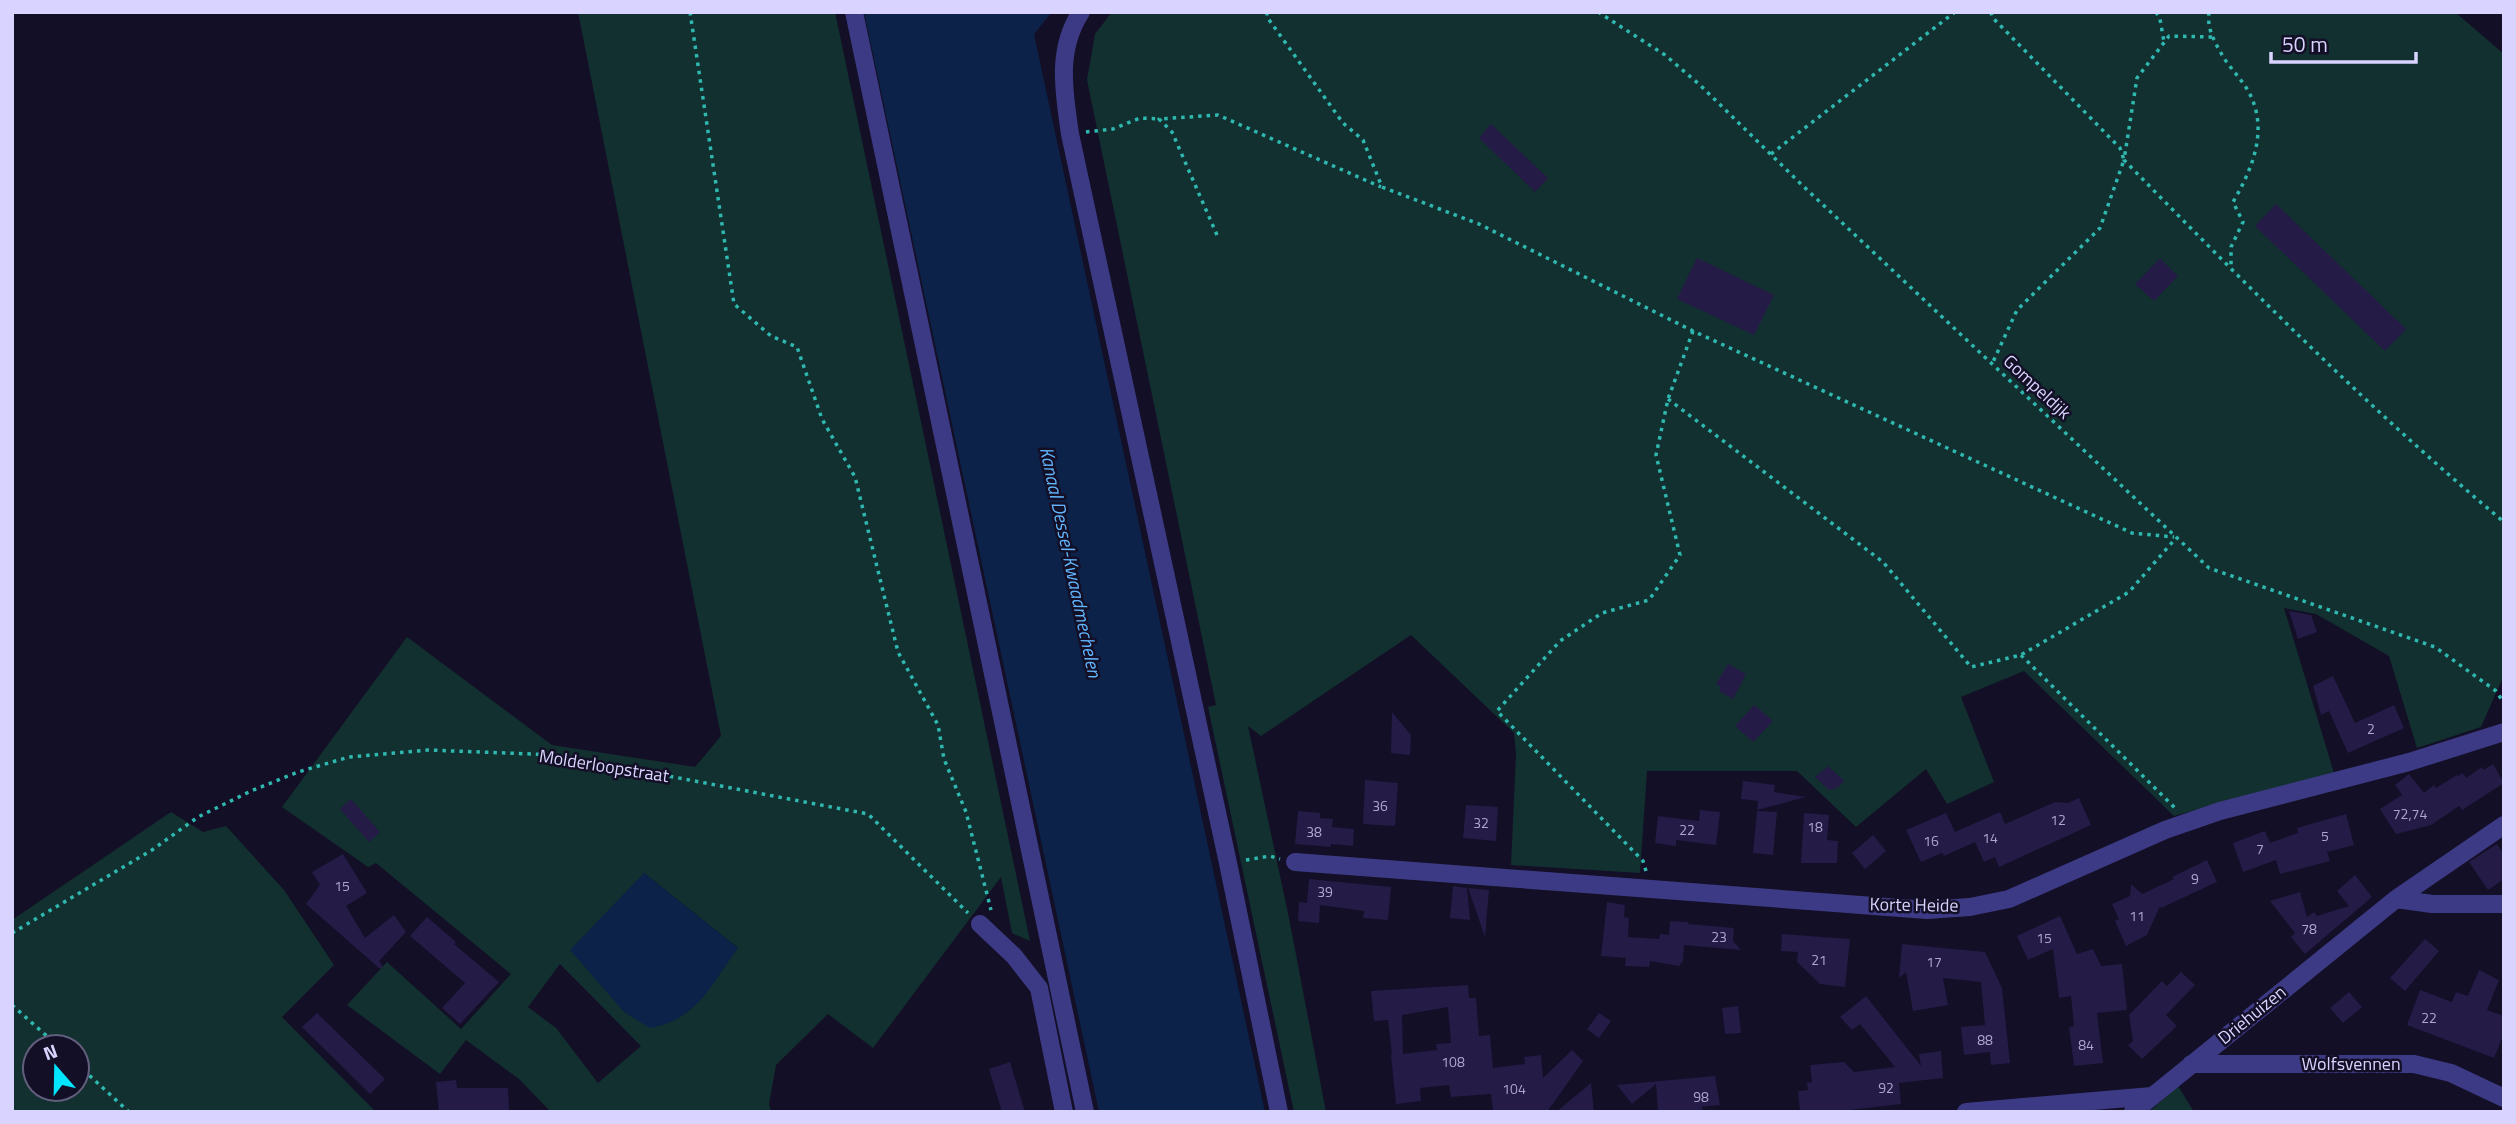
<svg xmlns="http://www.w3.org/2000/svg" width="2516" height="1124" font-family="'Titillium Web',sans-serif">
<style>
.green{fill:#12302f;fill-rule:evenodd}
.water{fill:#0c2248}
.building{fill:#241b47;fill-rule:evenodd}
.lines{fill:none;stroke-linecap:round;stroke-linejoin:round}
.path{stroke:#2fb8b0;stroke-width:3.5;stroke-dasharray:3.5 5;stroke-linecap:butt}
.minor{stroke:#3d3a85;stroke-width:18}
.labels{text-anchor:middle;stroke-width:5;stroke-linejoin:round;paint-order:stroke}
.number-label{font-size:14px;fill:#aca6d1}
.street-label{font-size:18px;fill:#d9d4ff;stroke:#130f26}
.water-label{font-size:19px;font-style:italic;fill:#62b6ff;stroke:#130f26}
</style>
<rect width="100%" height="100%" fill="#130f26"/>
<path class="green" d="M578 12H835L1030 941 1012 933 1001 877 873 1048 828 1014 776 1065 769 1104 771 1112H551L519 1079 466 1040 440 1074 347 1005 387 962 461 1029 511 974 376 863 368 867 282 807 407 637 552 745 695 767 721 736ZM644 873 738 948 718 974ZM560 964 641 1046 598 1083 556 1028 528 1007Z
M1112 12H2455L2504 54V675L2481 727 2417 748 2389 656 2316 614 2284 608 2334 773 2174 816 2024 671 1961 697 1994 782 1947 804 1926 769 1856 827 1797 771H1647L1640 873 1511 865 1516 754 1514 733 1411 635 1261 736 1248 726 1289 918 1326 1112H1294L1208 707 1216 705 1087 80 1095 34Z
M171 812 203 832 226 826 284 890 334 965 282 1017 376 1112H12V920ZM35 1047H77V1089H35Z
M2178 1086 2194 1112H2149Z"/>
<path class="water" d="M864 12H1052L1034 34 1265 1112H1099Z
M644 873 738 948C711 984 698 1020 650 1028L624 1012 570 950Z"/>
<path class="building" d="M1491 124 1548 178 1535 192 1479 138Z
M2276 204 2406 329 2385 351 2255 226Z
M1697 258 1774 295 1754 335 1677 299Z
M2160 258 2178 276 2154 301 2135 284Z
M2289 611 2311 615 2317 632 2298 639Z
M1728 664 1746 674 1733 699 1719 691 1721 687 1716 684Z
M2333 676 2355 723 2394 705 2404 728 2348 753 2329 711 2321 715 2313 686Z
M1754 705 1773 721 1753 742 1735 726Z
M1392 712 1411 735 1410 755 1391 753Z
M2493 764 2504 783 2462 810 2459 806 2431 825 2396 834 2380 809 2402 795 2395 785 2409 774 2424 793 2434 785 2436 788 2457 775 2458 776 2463 773 2466 778 2482 767 2484 770Z
M1828 766 1844 781 1837 788 1829 790 1815 777Z
M1365 780 1398 783 1395 826 1363 824Z
M1743 781 1775 785 1774 792 1806 797 1757 810 1758 801 1741 799Z
M2079 798 2091 825 1999 867 1995 857 1984 862 1975 842 1944 856 1942 853 1921 862 1906 830 1946 813 1955 832 2000 812 2005 824 2055 802 2068 803Z
M351 799 380 832 369 842 340 809Z
M1466 805 1498 807 1496 841 1463 838Z
M1700 810 1720 812 1716 845 1676 840V846L1655 843 1658 816 1699 821Z
M1298 811 1320 813V818L1333 819 1332 827 1354 829 1353 846 1331 844V847L1295 844Z
M1757 811 1777 812 1773 855 1753 853Z
M1804 813 1829 815 1827 840 1838 841 1837 863H1801Z
M2346 814 2354 845 2327 852 2330 861 2280 874 2276 860 2243 872 2233 843 2265 831 2270 843 2298 833 2297 828Z
M1873 835 1886 851 1865 869 1852 853Z
M2497 844 2504 855V879L2488 890 2469 862Z
M343 854 367 893 346 906 365 938 394 915 406 932 379 961 383 967 380 969 306 904 320 885 312 872Z
M2207 860 2217 882 2161 908 2160 906 2147 935 2126 946 2115 921 2119 919 2112 904 2130 896 2131 884 2142 894 2174 879 2172 877Z
M2355 875 2372 897 2305 954 2291 937 2295 933 2270 901 2300 892 2307 917 2314 912 2317 916 2349 906 2337 891Z
M1309 879 1391 887 1388 920 1363 918 1364 911 1320 905 1319 923 1298 921 1299 902 1307 903Z
M1453 886 1467 888 1470 920 1450 918Z
M1468 888 1489 890 1485 937Z
M1607 902 1625 905 1624 917 1629 918 1628 937 1659 939 1660 934 1669 935 1670 921 1688 922V924L1734 928 1733 941 1741 950 1684 945 1683 961 1679 966 1650 961 1649 967 1625 966 1626 958 1601 956Z
M2060 916 2077 954 2093 949 2101 966 2122 964 2127 1010 2097 1013 2103 1063 2074 1066 2069 1027 2074 1026 2071 996 2059 998 2053 949 2028 960 2017 936Z
M427 917 456 942 454 944 499 982 460 1024 442 1008 465 983 410 936Z
M1782 934 1850 939 1845 987 1820 984 1797 962 1798 952 1781 951Z
M2425 939 2439 951 2405 991 2390 978Z
M1902 944 1985 952 2002 988 2010 1063 1991 1065 1990 1052 1964 1055 1961 1027 1985 1025 1981 982 1943 978 1948 1005 1913 1011 1906 972 1899 978Z
M2479 970 2499 980 2487 1010 2504 1016V1033L2494 1058 2407 1025 2420 990 2452 1002 2456 992 2468 996Z
M2181 972 2195 985 2166 1015 2177 1026 2142 1059 2128 1045 2133 1041 2129 1015 2162 981 2167 986Z
M1468 985 1469 998H1476L1479 1036 1490 1035 1493 1068 1525 1064 1524 1057 1541 1055 1543 1078 1572 1050 1583 1061 1547 1112H1493L1491 1094 1451 1097 1449 1085 1420 1088 1421 1101 1396 1104 1391 1055 1400 1054 1392 1055 1388 1020 1374 1021 1371 991ZM1448 1007 1451 1043 1436 1044 1437 1050 1403 1054 1402 1015Z
M2349 992 2362 1007 2343 1023 2330 1008Z
M1866 996 1921 1066 1919 1054 1941 1051 1943 1078 1899 1083 1901 1104 1832 1112H1800L1798 1091 1808 1090 1807 1083 1812 1082 1810 1065 1844 1062 1854 1072 1895 1067 1860 1024 1852 1030 1840 1017Z
M1738 1006 1741 1033 1725 1034 1722 1008Z
M317 1013 385 1079 370 1094 302 1027Z
M1599 1013 1611 1021 1599 1038 1587 1029Z
M1010 1062 1025 1112H1002L989 1069Z
M1715 1076 1720 1105 1702 1107 1703 1112H1658L1656 1084 1632 1104 1617 1085Z
M456 1080 457 1088H508L509 1112H439L436 1082Z
M1591 1083 1594 1112H1556Z"/>
<g class="lines">
<path class="path" d="M690 12 734 304 771 336 797 347 822 419 855 477 898 652 938 725 944 759 966 812 991 910
M1267 12V17L1343 123 1363 140 1382 187 1479 224 1693 331 2132 533 2174 537
M1598 12 1665 55 1700 85 1803 186 2209 568 2435 647 2496 691 2504 703
M1991 12 1992 17 2120 148 2124 160 2100 228 2017 310 1992 364
M2156 12 2160 19 2164 42
M2209 12C2207 28 2213 39 2221 53 2228 66 2239 76 2247 89 2270 127 2253 168 2233 202L2243 222 2231 247V269
M2212 37 2169 36 2137 78 2124 160C2246 285 2370 410 2504 522
M1086 132 1113 129 1140 118 1159 119
M1771 154 1955 12
M1217 235 1172 132 1159 119 1218 115 1381 187
M1668 399 1883 562 1971 667 2021 655 2129 592 2176 538
M2021 655 2176 809
M1246 860 1270 856 1280 859
M1646 871 1643 861 1497 711 1560 641 1602 613 1649 600 1680 555 1656 455 1668 399 1693 331
M12 933 152 850 198 817 251 791 298 772 349 757 428 750 558 755 868 814 968 913
M12 1005 59 1047
M77 1064 129 1112"/>
<path class="minor" d="M854 12 1085 1112
M1081 12C1056 50 1064 92 1070 134L1228 863 1279 1112
M1295 862 1927 910 1970 907 2009 899 2165 830 2220 811 2409 762 2504 732
M2396 899 2432 904H2504
M980 924 1014 956 1039 988 1064 1112
M2191 1064H2414L2451 1073 2504 1098
M1966 1112 2152 1096
M2133 1112 2396 899 2504 825"/>
</g>
<g class="labels">
<g class="number-label">
<text x="2371" y="734">2</text>
<text x="1380" y="811">36</text>
<text x="2410" y="819">72,74</text>
<text x="2058" y="825">12</text>
<text x="1481" y="828">32</text>
<text x="1815" y="832">18</text>
<text x="1687" y="835">22</text>
<text x="1314" y="837">38</text>
<text x="2325" y="841">5</text>
<text x="1990" y="843">14</text>
<text x="1931" y="846">16</text>
<text x="2260" y="854">7</text>
<text x="2195" y="884">9</text>
<text x="342" y="891">15</text>
<text x="1325" y="897">39</text>
<text x="2137" y="921">11</text>
<text x="2309" y="934">78</text>
<text x="1719" y="942">23</text>
<text x="2044" y="943">15</text>
<text x="1819" y="965">21</text>
<text x="1934" y="967">17</text>
<text x="2429" y="1023">22</text>
<text x="1985" y="1045">88</text>
<text x="2086" y="1050">84</text>
<text x="1453" y="1067">108</text>
<text x="1886" y="1093">92</text>
<text x="1514" y="1094">104</text>
<text x="1701" y="1102">98</text>
</g>
<g class="street-label">
<text transform="translate(2037 387) rotate(43)" y="6">Gompeldijk</text>
<text transform="translate(604 766) rotate(9)" y="6">Molderloopstraat</text>
<text transform="translate(1914 905) rotate(1)" y="6">Korte Heide</text>
<text transform="translate(2252 1015) rotate(-39)" y="6">Driehuizen</text>
<text x="2351" y="1070">Wolfsvennen</text>
</g>
<g class="water-label">
<text transform="translate(1071 562) rotate(78)" y="7">Kanaal Dessel-Kwaadmechelen</text>
</g>
</g>
<rect width="2516" height="1124" fill="none" stroke="#d9d4ff" stroke-width="28"/>
<g transform="translate(56 1068) rotate(340)"><circle r="33" fill="#130f26" stroke="#625e7d" stroke-width="2"/>
<path d="M0-5L12 26L0 18L-12 26Z" fill="#00e5ff"/>
<text y="-10" font-size="19" font-weight="bold" text-anchor="middle" fill="#d9d4ff">N</text>
</g>
<path d="M2271 52v10h145v-10" fill="none" stroke="#d9d4ff" stroke-width="3.5"/>
<text x="2282" y="52" font-size="21" fill="#d9d4ff" stroke="#130f26" stroke-width="5" paint-order="stroke">50 m</text>
</svg>
